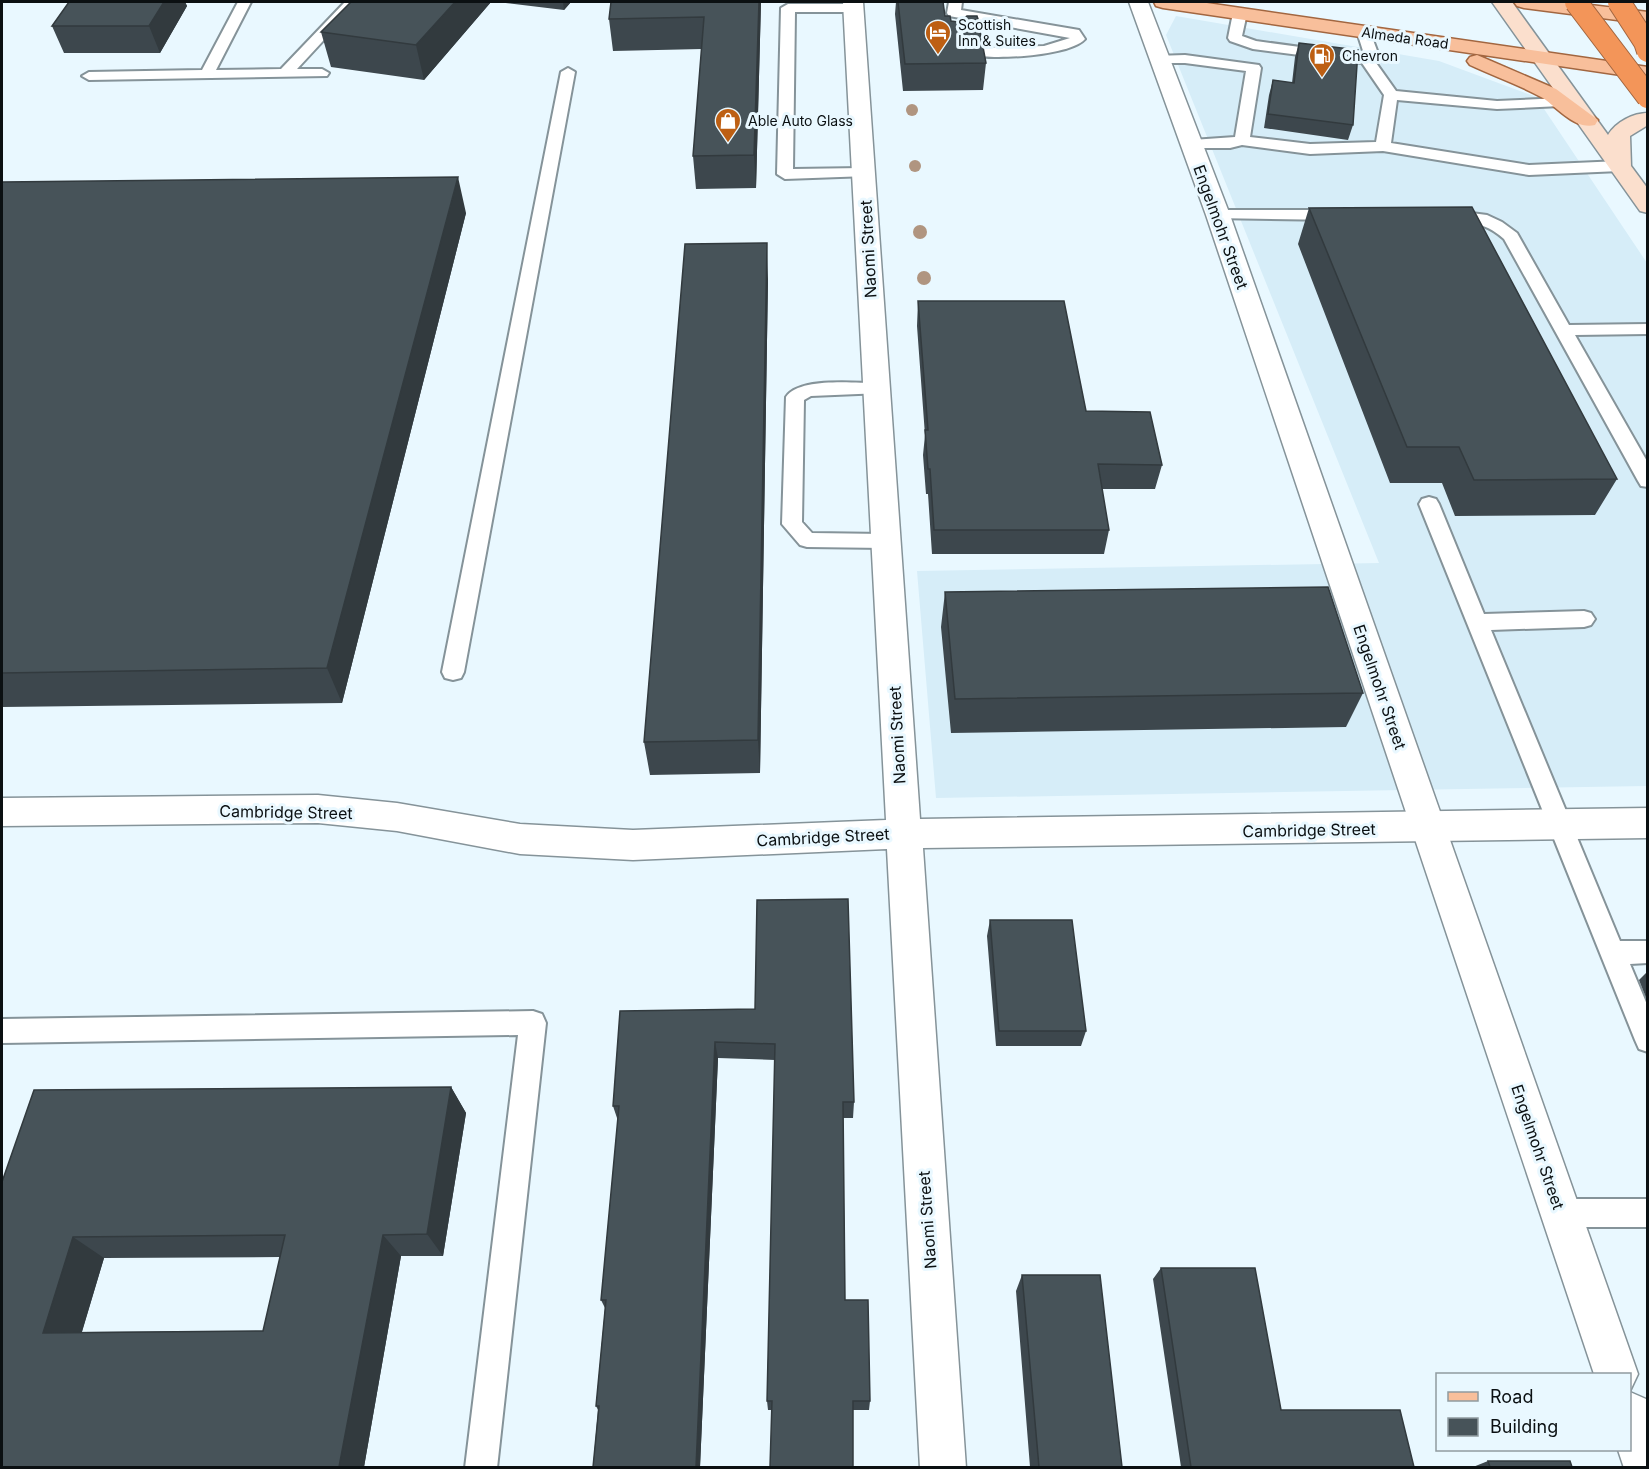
<svg xmlns="http://www.w3.org/2000/svg" width="1649" height="1469" font-family="Inter,sans-serif">
<style>
.built{fill:#d6edf8}
.lines{fill:none;stroke-linecap:round;stroke-linejoin:round}
.service-casing{stroke:#859399;stroke-width:4}
.minor-casing{stroke:#859399;stroke-width:3}
.tertiary-casing{stroke:#859399;stroke-width:3}
.secondary-casing{stroke:#859399;stroke-width:3}
.primary-casing{stroke:#a26640;stroke-width:3}
.service{fill:#fff;fill-rule:evenodd}
.minor{fill:#fff;fill-rule:evenodd}
.tertiary{fill:#fff;fill-rule:evenodd}
.secondary{fill:#fbdfcd;fill-rule:evenodd}
.primary{fill:#f8bf9b;fill-rule:evenodd}
.motorway-bridge-casing{stroke:#a26640;stroke-width:24;stroke-linecap:butt}
.motorway-bridge{stroke:#f39559;stroke-width:22}
.tree{fill:#b09580}
.wall{fill:#3d474d;fill-rule:evenodd}
.shaded-wall{fill:#323a3e}
.building{fill:#475359;stroke:#323a3e;stroke-width:1.5;fill-rule:evenodd}
.labels{text-anchor:middle;stroke-width:6;stroke-linejoin:round;paint-order:stroke}
.far-poi-label{font-size:14px;fill:#0b1012;stroke:#e9f8ff;text-anchor:start}
.far-street-label{font-size:14px;fill:#0b1012;stroke:#e9f8ff}
.street-label{font-size:16px;fill:#0b1012;stroke:#e9f8ff}
</style>
<rect width="100%" height="100%" fill="#e9f8ff"/>
<path class="built" d="M1176 16 1439 61 1536 97 1647 263V786L936 798 917 571 1379 563 1166 35Z"/>
<g class="lines">
<defs>
<path id="service" d="M238 2H251L216 70 281 69 345 2H359L297 69H322L329 73 327 76 89 80 82 76 89 72 202 70Z
M949 2H962L961 10 1079 30 1085 39C1070 56 994 60 972 55L970 52 972 49 977 48 1044 46 1070 38 949 16 947 13Z
M788 4H853L860 8 853 12H795L793 169 863 168 871 173 868 176 785 179 777 174 781 8Z
M1240 9 1247 13 1242 36 1256 41 1360 55 1364 54 1357 32 1364 28 1369 29 1379 56 1374 60 1396 91 1497 101 1561 98 1568 102 1561 106 1497 109 1397 100 1391 143 1529 165 1620 161 1628 166 1620 171 1529 175 1383 151 1310 154 1242 145 1230 148H1187L1184 145 1187 142 1192 140 1235 137 1246 71 1185 63H1160L1153 59 1155 56 1185 55 1259 65 1261 68 1250 137 1310 144 1376 142 1384 95 1362 63 1253 49 1230 41 1228 38 1233 13Z
M568 68 575 72 464 672 461 678 453 680 445 678 442 672 561 72Z
M1218 210H1337L1345 215 1337 220 1212 218 1210 215Z
M1448 210 1487 215 1502 222 1517 233 1569 325 1648 324V334L1575 335 1648 463V487L1641 486 1638 481 1504 239C1482 219 1468 225 1442 218L1440 215Z
M876 383 882 385 885 389 882 393 811 396 804 400 802 522 812 533 885 534 892 536 895 541 892 546 885 548 807 547 800 545 782 524 786 397C799 377 854 383 876 383Z
M1429 497 1436 499 1439 504 1484 614 1584 611 1591 613 1595 619 1591 625 1584 627 1491 630 1620 941H1648V963L1630 964 1648 1007V1052L1639 1049 1635 1040 1419 504 1422 499Z
M533 1011 542 1014 546 1023 497 1468H465L518 1035 2 1043V1019Z
M1561 1199H1648V1227H1561L1551 1223 1547 1213 1551 1203Z"/>
<path id="minor" d="M1129 2H1148L1230 215 1638 1374 1630 1391V1374H1594L1206 215Z
M1630 1392 1646 1399 1648 1402V1468H1624L1618 1450H1630Z"/>
<path id="tertiary" d="M843 2H863L920 819 1648 808V838L923 848 966 1468H920L887 849 633 860 520 854 397 831 318 823 2 826V798L318 795 397 803 520 824 633 830 886 820Z"/>
<path id="secondary" d="M1492 2H1512L1608 135C1616 122 1633 113 1648 113V125L1630 136 1631 166 1648 189V213L1640 211Z"/>
<path id="primary" d="M1154 2H1200L1648 67V79L1163 8 1156 6Z
M1514 2H1566L1648 12V24L1524 8 1517 6Z
M1477 55 1556 89 1598 120 1595 125C1575 130 1558 108 1543 98 1520 85 1493 76 1470 65L1467 61 1470 57Z"/>
</defs>
<use href="#service" class="service-casing"/>
<use href="#minor" class="minor-casing"/>
<use href="#tertiary" class="tertiary-casing"/>
<use href="#secondary" class="secondary-casing"/>
<use href="#primary" class="primary-casing"/>
<use href="#service" class="service"/>
<use href="#minor" class="minor"/>
<use href="#tertiary" class="tertiary"/>
<use href="#secondary" class="secondary"/>
<use href="#primary" class="primary"/>
<defs>
<path id="motorway-bridge" d="M1576 2 1648 97
M1619 2 1645 42 1648 51"/>
</defs>
<use href="#motorway-bridge" class="motorway-bridge-casing"/>
<use href="#motorway-bridge" class="motorway-bridge"/>
</g>
<g class="tree">
<circle cx="912" cy="110" r="6"/>
<circle cx="915" cy="166" r="6"/>
<circle cx="920" cy="232" r="7"/>
<circle cx="924" cy="278" r="7"/>
</g>
<path class="wall" d="M69 2H185L187 6 160 53H64L52 26Z
M351 2H491L424 80 331 67 321 32Z
M497 2H571L564 10Z
M611 2H761L756 188 696 189 693 156 702 49 613 51 609 19Z
M896 2H943L945 16 951 21 958 22 978 19 977 31 986 63 983 90 903 91 895 14Z
M1299 43 1353 125 1348 140 1264 128 1269 95 1273 80 1292 83 1295 57Z
M2 182 466 213 342 703 2 707Z
M1309 208 1617 479 1595 515 1455 516 1442 483H1390L1298 244Z
M768 279 760 773 650 775 644 742Z
M918 301 1086 411 1162 465 1155 489H1102L1109 530 1104 554H932L928 494H926L923 455 925 435 917 326Z
M945 592 1363 693 1346 727 951 733 941 627Z
M990 920 1086 1031 1081 1046H996L987 936Z
M1647 972V1000L1639 980Z
M755 1009 854 1102 853 1118H843L845 1300 870 1401 869 1410H768L767 1401 775 1060 718 1058 700 1467H593L598 1410 596 1406 605 1308 601 1300 618 1121 613 1106Z
M451 1087 466 1113 443 1256H401L364 1467H2V1182ZM280 1257 263 1331 82 1332 104 1258Z
M1161 1268 1281 1410 1414 1467H1181L1153 1279Z
M1022 1275 1122 1467H1030L1016 1291Z
M1488 1461 1572 1467H1473Z"/>
<path class="shaded-wall" d="M164 2H185L187 6 160 53 149 26Z
M455 2H491L424 80 416 45Z
M563 2H571L564 10Z
M759 2H761L756 188 754 155Z
M978 19 975 46 970 26 972 21Z
M458 177 466 213 342 703 327 668Z
M767 243 768 279 760 773 758 740Z
M715 1042 718 1058 700 1467H696Z
M451 1087 466 1113 443 1256 427 1234Z
M383 1235 401 1256 364 1467H339Z
M73 1237 104 1258 76 1351 43 1333Z"/>
<path class="building" d="M69 2H164L149 26H52Z
M351 2H455L416 45 321 32Z
M611 2H759L754 155 693 156 704 17 609 19Z
M898 2H943L945 16H950L951 21 958 22 967 16H977L978 19 972 21 970 26 974 30 980 31 986 63 905 64Z
M1299 43 1358 50 1353 125 1268 114 1273 80 1294 83Z
M458 177 327 668 2 673V182Z
M1472 207 1617 479 1474 480 1459 447H1407L1309 208Z
M767 243 758 740 644 742 685 244Z
M918 301H1064L1086 411 1150 412 1162 465 1098 464 1109 530H934L930 469H928L925 430H928Z
M1328 587 1363 693 955 699 945 592Z
M848 899 854 1102H843L845 1300H868L870 1401H853V1467H770L772 1401H767L775 1044 715 1042 696 1467H593L599 1406H596L606 1300H601L619 1106H613L620 1011 755 1009 757 900Z
M990 920H1072L1086 1031H999Z
M451 1087 427 1234 383 1235 339 1467H2V1182L34 1090ZM285 1235 263 1331 43 1333 73 1237Z
M1161 1268H1255L1281 1410H1400L1414 1467H1191Z
M1022 1275H1100L1122 1467H1039Z
M1488 1461H1570L1572 1467H1490Z"/>
<defs>
<symbol id="hotel-pin" viewBox="-11 -11 22 30"><path d="M0 17L-7.5 6A9.5 9.5 0 1 1 7.5 6Z" fill="#bd5f13" stroke="#e9f8ff"/><path d="M-6-4.5h1.5V1H6V5H4.5V3h-9V5H-6ZM-4 0a1.8 1.8 0 1 1 3.6 0ZM.5 0V-2.5h3Q6-2.5 6 0Z" fill="#fff"/></symbol>
<symbol id="fuel-pin" viewBox="-11 -11 22 30"><path d="M0 17L-7.5 6A9.5 9.5 0 1 1 7.5 6Z" fill="#bd5f13" stroke="#e9f8ff"/><path d="M-5.5-6h7V0h2V4h1.3V-2.5L3-4.5l.8-.8L6-3V5H2.5V1h-1V6h-7ZM-4.2-4.7v3.2H.2V-4.7Z" fill="#fff"/></symbol>
<symbol id="shop-pin" viewBox="-11 -11 22 30"><path d="M0 17L-7.5 6A9.5 9.5 0 1 1 7.5 6Z" fill="#bd5f13" stroke="#e9f8ff"/><path d="M-5-2.5h2.3a2.7 3.5 0 0 1 5.4 0H5L5.5 6h-11ZM-1.5-2.5h3a1.5 2.3 0 0 0-3 0Z" fill="#fff"/></symbol>
</defs>
<g fill-rule="evenodd">
<use href="#hotel-pin" x="923" y="18" width="30" height="40"/>
<use href="#fuel-pin" x="1307" y="41" width="30" height="40"/>
<use href="#shop-pin" x="713" y="106" width="30" height="40"/>
</g>
<g class="labels">
<g class="far-poi-label">
<text x="958" y="30">Scottish<tspan x="958" dy="16">Inn &amp; Suites</tspan></text>
<text x="1342" y="61">Chevron</text>
<text x="748" y="126">Able Auto Glass</text>
</g>
<g class="far-street-label">
<text transform="translate(1405 38) rotate(8)" y="5">Almeda Road</text>
</g>
<g class="street-label">
<text transform="translate(1221 227) rotate(70)" y="6">Engelmohr Street</text>
<text transform="translate(868 249) rotate(-93)" y="6">Naomi Street</text>
<text transform="translate(1380 687) rotate(71)" y="6">Engelmohr Street</text>
<text transform="translate(897 735) rotate(-93)" y="6">Naomi Street</text>
<text transform="translate(286 812) rotate(1)" y="6">Cambridge Street</text>
<text transform="translate(1309 830) rotate(-1)" y="6">Cambridge Street</text>
<text transform="translate(823 837) rotate(-3)" y="6">Cambridge Street</text>
<text transform="translate(1538 1147) rotate(71)" y="6">Engelmohr Street</text>
<text transform="translate(927 1220) rotate(-94)" y="6">Naomi Street</text>
</g>
</g>
<rect width="1649" height="1469" fill="none" stroke="#0b1012" stroke-width="6"/>
<rect x="1436" y="1373" width="195" height="78" fill="#e9f8ff" stroke="#909ba0" stroke-width="1.5"/>
<rect x="1448" y="1392" width="30" height="9" fill="#f8bf9b" stroke="#909ba0" stroke-width="1.5"/>
<text x="1490" y="1403" font-size="18" fill="#0b1012">Road</text>
<rect x="1448" y="1418" width="30" height="18" fill="#475359" stroke="#909ba0" stroke-width="1.5"/>
<text x="1490" y="1433" font-size="18" fill="#0b1012">Building</text>
</svg>
